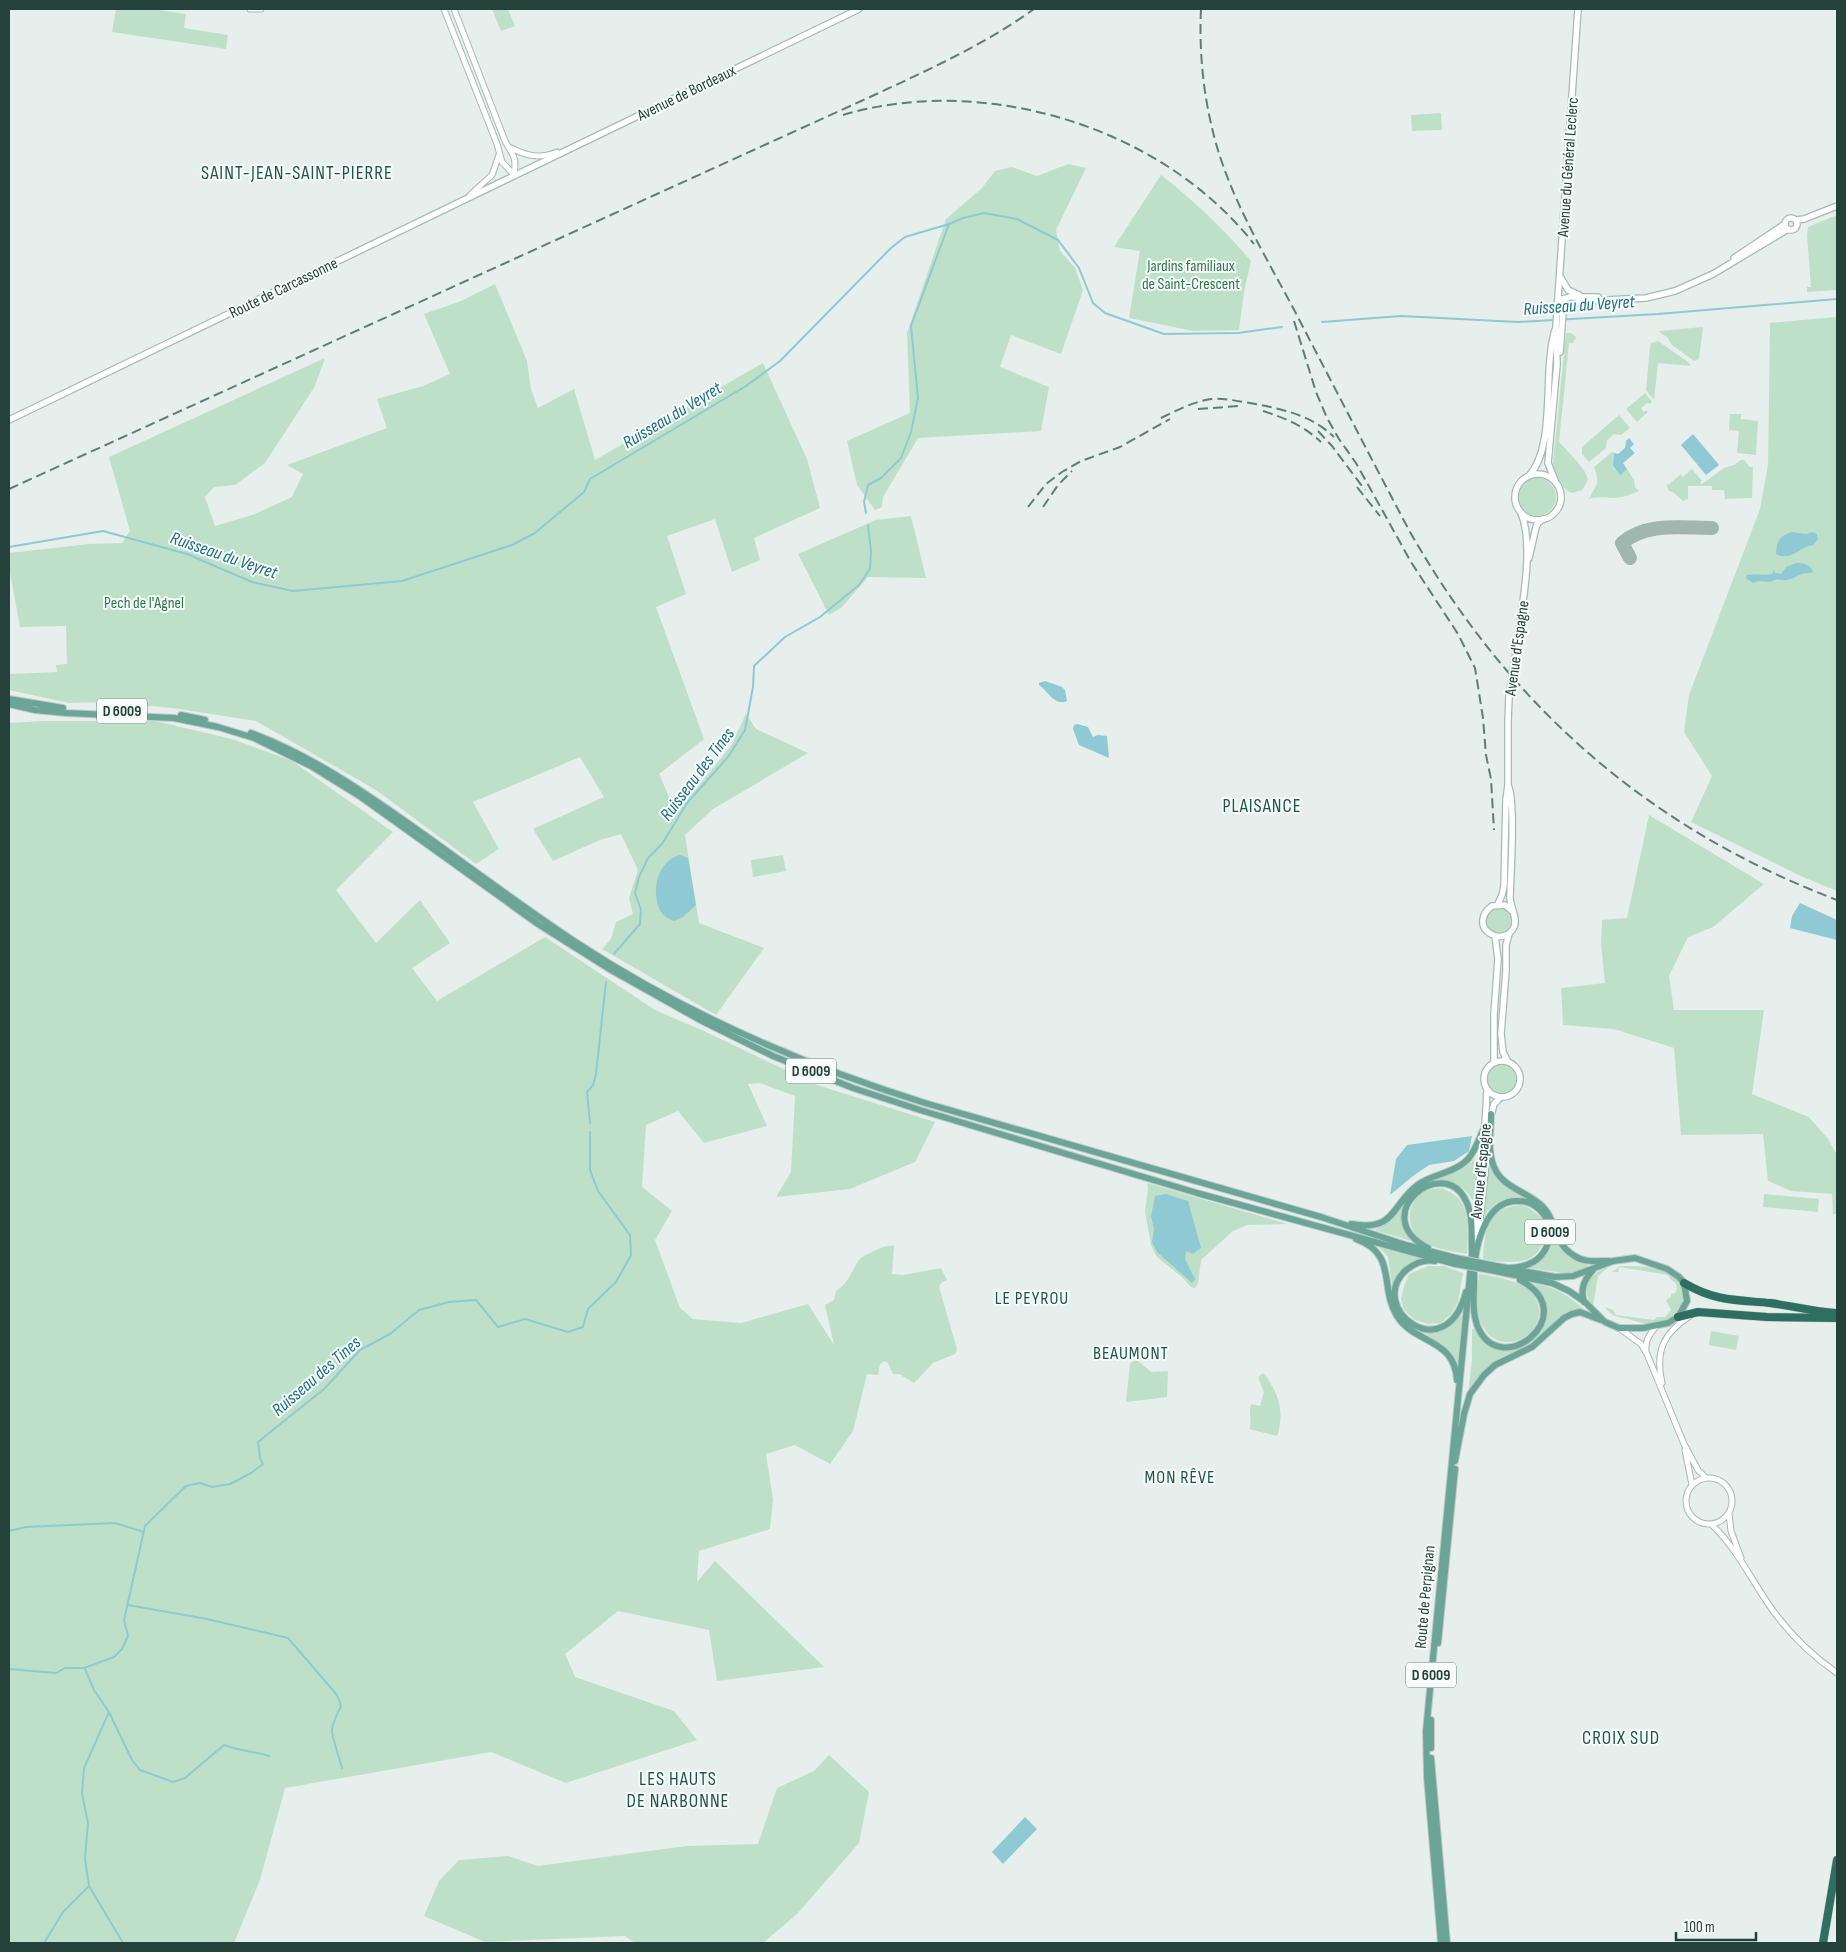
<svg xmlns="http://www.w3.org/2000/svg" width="1846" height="1952" font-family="'Sofia Sans Condensed',sans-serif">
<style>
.green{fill:#bfe0c8}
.water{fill:#8ec9d4}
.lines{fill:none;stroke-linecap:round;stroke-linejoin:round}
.stream{stroke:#8ec9d4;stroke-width:2}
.taxiway{stroke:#a2b6b0;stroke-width:14}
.tertiary-casing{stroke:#a8b8b2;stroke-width:7}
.secondary-casing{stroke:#a4bbb3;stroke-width:8}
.primary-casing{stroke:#c2cac8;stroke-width:8}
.motorway-casing{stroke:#c2cac8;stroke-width:9}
.tertiary{stroke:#fff;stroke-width:5}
.secondary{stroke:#fff;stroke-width:5.5}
.primary{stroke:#6aa596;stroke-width:6}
.motorway{stroke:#2f6f62;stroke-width:8}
.rail{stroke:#5f7d75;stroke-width:2;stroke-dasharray:10 5;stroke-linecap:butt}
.secondary-bridge-casing{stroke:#a4bbb3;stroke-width:8;stroke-linecap:butt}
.primary-bridge-casing{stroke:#c2cac8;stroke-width:8;stroke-linecap:butt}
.secondary-bridge{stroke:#fff;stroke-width:5.5}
.primary-bridge{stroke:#6aa596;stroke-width:6}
.labels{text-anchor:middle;stroke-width:4;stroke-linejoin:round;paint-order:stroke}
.shield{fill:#f7fbf9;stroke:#637a73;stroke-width:1}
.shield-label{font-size:15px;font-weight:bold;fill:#24423a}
.street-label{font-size:16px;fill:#24423a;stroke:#f7fbf9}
.park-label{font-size:16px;fill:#2d7a4b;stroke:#f7fbf9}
.water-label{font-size:18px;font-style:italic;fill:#1c6f80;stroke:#f7fbf9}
.neighbourhood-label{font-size:18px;letter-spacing:1px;fill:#1f5548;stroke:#f7fbf9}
.quarter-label{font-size:19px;letter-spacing:1px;fill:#1f5548;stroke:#f7fbf9}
</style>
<rect width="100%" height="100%" fill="#e6efeb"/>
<path class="green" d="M116 9H152L186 14 184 28 228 35 226 49 112 32Z
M492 9H508L515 26 501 31Z
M1441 113 1442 130 1412 131 1411 115Z
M1068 164 1086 168 1056 230 1060 251 1075 268 1083 290 1061 354 1011 335 1000 367 1049 387 1041 431 918 438 883 497 882 507 875 510 857 485 847 441 910 413 907 333 946 219 982 188 995 171 1012 167 1037 176Z
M1161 175C1194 201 1224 229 1251 261L1244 292 1239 330 1193 331 1129 318 1140 251 1114 247Z
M1837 215V290L1807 292V287H1811L1807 236 1808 227Z
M495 284 527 361 531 389 538 408 574 389 595 460 763 363 807 459 820 508 754 538 760 560 732 572 715 519 667 536 686 594 656 607 704 739 659 774 676 813 731 746 746 714 756 729 808 753 713 809 685 835 699 923 764 948 716 1015 602 949 611 939 616 922 633 914 629 898 638 870 621 834 600 840 553 861 533 829 604 797 580 757 473 802 499 849 476 864 376 790 256 721 173 708 103 702 69 703 9 690V674L57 672 56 665 67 664 66 626 20 627 9 567V553L89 544 122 543 130 531 109 457 325 358 315 386 265 463 235 485 214 487 205 497 215 526 255 514 292 497 303 474 287 465 387 428 377 399 423 386 450 374 424 314 461 301Z
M1837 317V891L1803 877 1691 822 1712 776 1684 732 1689 695 1760 509 1768 465 1770 323Z
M1703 327 1699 359 1694 361 1672 345 1667 337 1662 334 1659 331Z
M1566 333H1571L1576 337 1573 343H1569L1559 442C1566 450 1587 469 1588 480L1582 490 1572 493C1562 490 1554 473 1553 463Z
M1658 341 1688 362 1691 366 1658 363 1654 400 1646 390 1650 346 1651 343Z
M1645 393 1652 402 1649 404 1647 403 1641 408 1644 412 1646 410 1648 412 1637 422 1626 409Z
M1730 414H1741V419L1758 421 1756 455 1737 453 1739 431 1729 430Z
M1619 415 1630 428 1621 435 1614 434 1607 440 1606 448 1589 462 1582 454V447Z
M1612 452 1614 453 1613 467 1620 474 1627 469 1634 480 1635 487 1639 491C1631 494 1623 498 1614 498 1605 498 1598 496 1589 499 1595 485 1601 486 1594 467Z
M1741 460H1744L1750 467H1753L1752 498 1725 499 1724 490H1712V486H1688V499L1683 501 1673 492 1669 491 1666 484 1668 485 1681 474 1683 477 1692 469 1702 481 1700 482 1702 484 1724 468 1734 465Z
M1518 497a19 19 0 1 1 38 0a19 19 0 1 1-38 0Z
M911 516 926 578 868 577 842 607 829 615 798 554 876 520Z
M42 721H155L232 739 292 761 393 832 336 890 376 943 420 900 450 943 412 968 437 1001 545 937 655 1010 704 1031 817 1085 935 1122 915 1162 850 1189 776 1197 791 1172 795 1096 760 1083 748 1084 767 1126 704 1143 678 1111 646 1125 642 1187 672 1211 655 1240 680 1308 693 1319 741 1323 808 1304 834 1345 825 1305 834 1300 836 1291C850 1282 851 1271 859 1260 864 1255 870 1253 876 1250 883 1247 887 1245 894 1246L892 1274 903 1275 941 1268 947 1280 941 1283 939 1287 957 1349 955 1354 933 1363 914 1383 899 1374H893L888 1363 884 1361 880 1364 878 1375 867 1374 853 1431 830 1464 795 1445 766 1454 773 1499 770 1529 699 1551 697 1582 715 1561 824 1667 717 1681 709 1630 618 1611 565 1654 575 1677 674 1711 697 1740 566 1783 491 1752 285 1788 260 1880 234 1943H9V723Z
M1649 815 1764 884 1713 927 1688 937 1669 976 1674 1010H1764L1752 1094 1809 1117 1828 1139 1837 1155V1214H1833L1832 1194 1791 1191 1768 1181 1763 1134 1681 1135 1674 1048 1614 1029 1563 1025 1561 988 1605 983 1601 944 1602 920 1627 918Z
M783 855 786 871 753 877 751 860Z
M1486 920a13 13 0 1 1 26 0a13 13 0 1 1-26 0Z
M1487 1079a15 15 0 1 1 30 0a15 15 0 1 1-30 0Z
M1475 1159 1478 1161 1473 1201C1465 1186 1454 1182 1438 1179L1464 1168Z
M1489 1166C1495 1183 1510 1190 1526 1198 1506 1196 1497 1199 1484 1216Z
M1147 1183 1287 1224 1247 1225 1233 1231 1201 1260 1198 1283 1195 1288 1191 1287 1183 1278 1157 1257 1151 1245 1145 1211 1148 1188Z
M1442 1188C1448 1191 1455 1194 1459 1199 1471 1213 1467 1237 1467 1254 1452 1251 1430 1249 1419 1238 1404 1224 1408 1198 1427 1190 1431 1188 1438 1189 1442 1188Z
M1764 1194 1819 1199 1818 1212 1763 1207Z
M1403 1205C1398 1220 1403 1229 1411 1241L1374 1230 1386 1224Z
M1520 1205 1529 1208 1542 1218C1551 1264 1520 1266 1483 1259 1485 1230 1487 1208 1520 1205Z
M1553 1238 1572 1259 1588 1265 1587 1267 1570 1274 1529 1268C1544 1259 1549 1256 1553 1238Z
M1378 1246 1423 1258 1416 1261 1393 1291 1388 1257Z
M1611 1265 1598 1276 1593 1306C1577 1287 1593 1272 1611 1265Z
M1428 1266H1444L1463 1273 1458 1302 1451 1314 1441 1323 1428 1324 1415 1320 1404 1310 1401 1299 1404 1286 1409 1274Z
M1620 1266C1633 1266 1649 1266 1662 1270 1697 1283 1685 1321 1651 1324 1644 1324 1635 1321 1628 1319 1618 1317 1611 1316 1605 1307L1613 1310 1616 1315 1654 1320 1657 1317H1665L1671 1310 1666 1300 1671 1297V1294L1675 1293 1677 1289 1676 1283 1671 1280 1668 1275 1620 1267 1618 1269 1619 1272H1612Z
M1479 1274C1494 1276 1523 1281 1532 1293 1561 1330 1496 1367 1480 1320 1475 1306 1478 1289 1479 1274Z
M1534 1283C1555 1287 1569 1296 1585 1310 1561 1310 1552 1329 1534 1342 1526 1348 1515 1351 1507 1356 1492 1366 1480 1383 1468 1395L1472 1359V1329H1475C1479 1336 1482 1343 1489 1347 1513 1359 1548 1338 1547 1312 1547 1300 1541 1292 1534 1283Z
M1464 1315 1459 1363 1456 1362 1449 1351 1425 1333 1447 1328 1460 1316Z
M1711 1331 1739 1336 1736 1350 1709 1345Z
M1137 1360 1151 1372 1168 1371 1167 1397 1126 1402 1130 1363Z
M1263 1373C1279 1392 1285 1413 1277 1436L1249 1429C1253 1420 1248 1413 1251 1404L1260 1406 1264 1392 1258 1377Z
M829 1755 869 1792 859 1843 797 1914 763 1943H635L625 1936 485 1942 424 1916 439 1881 459 1860 508 1856 538 1866 686 1846 758 1844 777 1788 814 1771Z"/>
<path class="water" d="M1693 434 1719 465 1706 475 1681 445Z
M1629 438 1634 444 1630 448 1635 453 1623 463 1627 469 1620 475 1613 466 1614 453 1618 454 1625 448 1626 441Z
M1791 532 1806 534 1812 532 1817 534 1818 539 1813 545C1798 547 1792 562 1776 554 1776 542 1780 536 1791 532Z
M1796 563C1804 563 1809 564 1813 571L1811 573C1800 572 1797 578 1787 580 1780 581 1777 577 1771 582L1758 581 1753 583 1746 578 1747 575C1756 573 1762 576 1772 574L1774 570 1775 573 1781 574 1786 567Z
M1045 681 1062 687 1065 690 1067 701C1055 707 1048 691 1039 685V683Z
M1077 724 1088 727 1093 737 1098 735 1107 736 1109 758 1079 745 1073 729 1074 725Z
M680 855 688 858 696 905 683 917 674 921C670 919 664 917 661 912 650 893 657 861 680 855Z
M1800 903 1837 920V940L1790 928 1792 916Z
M1472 1136 1469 1151 1454 1161 1429 1165 1413 1176 1390 1195 1396 1159 1407 1145Z
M1166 1194 1188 1201 1201 1248 1193 1254 1186 1251 1185 1259 1195 1279 1192 1283 1157 1252 1152 1242 1154 1229 1151 1216 1155 1196Z
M1025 1817 1037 1829 1003 1864 992 1852Z"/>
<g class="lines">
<path class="stream" d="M1322 322 1401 316 1518 322 1658 314 1837 299
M866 513 864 502 868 485 881 478 901 458 911 432 918 398 911 326 949 224
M9 547 103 531 187 554 252 582 293 591 402 581 512 545 535 533 584 492 590 479 746 386 780 361 891 248 905 237 949 224 963 218 984 213 1017 219 1058 240 1079 268 1093 303 1105 313 1164 334 1238 333 1282 327
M614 954 640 924 641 910 635 893 639 877 648 858 662 844 687 803 728 757 745 730 753 687 754 666 785 637 820 617 859 585 870 569 871 551 868 525
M590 1123 587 1092 593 1085 596 1074 606 982
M9 1531 26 1527 115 1523 144 1532
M128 1605 207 1619 288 1638 337 1695 341 1706C338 1713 333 1721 332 1729 331 1735 340 1759 342 1768
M9 1669 56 1673 65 1668H84L114 1657 122 1649 128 1636 124 1620 145 1526 186 1486 200 1483 212 1487 230 1484 251 1473 263 1464 260 1458 258 1442 324 1389 360 1350 390 1334 419 1310 449 1302 476 1300 498 1327 525 1319 568 1332 583 1327 588 1309 616 1282 631 1255 630 1235 598 1191 590 1170V1132
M85 1669 94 1690 109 1712 84 1768 82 1794 88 1823 85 1859 89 1886 123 1943
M109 1712 132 1760 140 1770 173 1782 185 1778 224 1745C240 1751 254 1751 269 1756
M44 1943 63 1912 89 1886"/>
<path class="taxiway" d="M1630 558 1622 543C1647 522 1681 528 1712 528"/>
<defs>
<path id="tertiary" d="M250 9H261
M444 9 497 144 502 162 514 175
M454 9 505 141C513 155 517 157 514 175
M511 148C527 156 540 159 557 152
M470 195 492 175 499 155
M1619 1328 1641 1344 1647 1354 1684 1444 1698 1470 1706 1478
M1646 1351C1645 1339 1650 1335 1656 1326
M1662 1383C1655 1352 1663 1333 1690 1316
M1685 1450 1692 1485
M1686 1501a23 23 0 1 1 46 0a23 23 0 1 1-46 0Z
M1729 1514 1731 1531 1741 1558
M1712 1525C1733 1545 1747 1571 1763 1596 1782 1626 1808 1653 1837 1673"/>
<path id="secondary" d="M1785 224a6 6 0 1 1 12 0a6 6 0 1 1-12 0Z
M1796 220 1804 219 1837 206
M1734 258 1785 224
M1561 278 1568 290 1579 295
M1559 300 1570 297H1598
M1560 352 1563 312 1567 305 1585 301 1646 298 1675 291 1713 274 1788 229
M9 420 859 9
M1515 497a23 23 0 1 1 46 0a23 23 0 1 1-46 0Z
M1529 476C1557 444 1542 372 1555 330
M1556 483 1548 463 1557 364 1556 326 1578 9
M1529 558 1536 527 1538 523 1543 519
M1517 646C1521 611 1535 546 1521 513
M1508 785C1512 794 1511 803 1512 812 1513 841 1511 869 1510 897 1510 907 1518 918 1514 927 1510 936 1499 939 1491 934 1478 927 1482 913 1492 906L1505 905 1512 911
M1498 904 1502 895 1504 886 1506 800 1508 785V721L1509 696
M1484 1079a18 18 0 1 1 36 0a18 18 0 1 1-36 0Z
M1508 1062 1503 1052 1501 1034 1506 971V945L1509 934
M1494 1063V1014L1498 959 1495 936
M1490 1119 1494 1104 1501 1097
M1474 1233 1485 1126 1487 1089
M1478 1238 1488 1143"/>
<path id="primary" d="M9 699 63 708
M9 704 35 710 66 713 174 718 218 727 254 738 311 766 361 797 538 924 611 970 702 1021 773 1056 853 1088 920 1110 1197 1193 1455 1264
M181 715 205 720
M251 733C310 755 361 790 412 826 467 865 521 906 577 943 684 1013 803 1065 925 1103L1321 1217 1406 1245 1456 1258
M1491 1114C1491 1131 1487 1151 1494 1167 1502 1188 1529 1192 1543 1207 1558 1222 1552 1241 1573 1255 1584 1263 1596 1261 1609 1261
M1351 1224C1397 1232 1390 1205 1419 1184 1426 1179 1436 1176 1444 1173 1473 1163 1473 1152 1485 1126
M1356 1239C1398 1254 1379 1287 1397 1316 1414 1344 1455 1338 1457 1380
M1428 1248C1366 1216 1443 1152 1466 1201 1474 1217 1471 1237 1472 1254L1426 1731 1427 1777 1441 1943
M1475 1260C1478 1236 1489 1199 1519 1201 1526 1201 1534 1204 1540 1210 1557 1226 1550 1256 1529 1264 1522 1267 1514 1268 1506 1268
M1435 1261C1424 1259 1415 1263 1406 1270 1365 1308 1446 1370 1466 1292
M1490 1270 1552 1283 1569 1291 1585 1302 1605 1322 1619 1328H1643L1668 1323 1678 1317 1687 1301 1684 1283 1679 1277 1667 1269 1635 1258 1613 1261 1573 1276 1555 1277 1491 1265
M1474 1272C1475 1289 1471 1308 1477 1325 1499 1383 1585 1314 1520 1280
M1584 1302C1580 1289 1584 1280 1593 1270
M1455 1461 1464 1414 1470 1394 1484 1375 1495 1365 1532 1347 1564 1318 1572 1314 1580 1312 1601 1320
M1438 1643 1455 1469
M1431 1748V1720
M1431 1758 1447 1943"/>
<path id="motorway" d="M1684 1283C1714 1301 1736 1300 1770 1303 1792 1306 1813 1311 1835 1313
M1678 1317 1698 1312 1767 1317 1837 1318
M1823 1943 1837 1860"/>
</defs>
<use href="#tertiary" class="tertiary-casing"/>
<use href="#secondary" class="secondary-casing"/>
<use href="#primary" class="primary-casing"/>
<use href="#motorway" class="motorway-casing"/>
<use href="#tertiary" class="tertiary"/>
<use href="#secondary" class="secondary"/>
<use href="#primary" class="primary"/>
<use href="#motorway" class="motorway"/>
<path class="rail" d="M1201 9C1199 50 1203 92 1213 132 1230 202 1271 264 1303 327 1339 396 1374 464 1410 532 1510 707 1648 828 1837 900
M843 115C985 73 1162 127 1254 244
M1294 321 1316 392 1327 418 1339 439 1356 463 1411 562 1458 634 1475 668 1483 718 1486 755 1491 779 1494 830
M1198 409 1238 406
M1263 411C1285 418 1304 426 1321 442
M1161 418C1177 410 1193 402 1211 399 1224 398 1237 401 1250 403 1281 409 1310 414 1334 437
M1318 431 1332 446 1365 490
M1357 487 1380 516
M9 489 870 97C926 71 984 45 1034 9
M1028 507 1046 484 1062 472 1081 461 1120 447 1170 419
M1043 507 1058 485 1072 471"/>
<defs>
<path id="secondary-bridge" d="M1509 696 1517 646"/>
<path id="primary-bridge" d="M1456 1258 1491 1265
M1455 1264 1490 1270"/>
</defs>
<use href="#secondary-bridge" class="secondary-bridge-casing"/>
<use href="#primary-bridge" class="primary-bridge-casing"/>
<use href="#secondary-bridge" class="secondary-bridge"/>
<use href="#primary-bridge" class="primary-bridge"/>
</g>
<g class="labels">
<g class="shield">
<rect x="97" y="698.5" width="50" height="25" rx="4"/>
<rect x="786" y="1058.5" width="50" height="25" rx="4"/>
<rect x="1525" y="1219.5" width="50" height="25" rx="4"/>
<rect x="1406" y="1662.5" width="50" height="25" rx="4"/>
</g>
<g class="shield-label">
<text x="122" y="716">D 6009</text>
<text x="811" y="1076">D 6009</text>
<text x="1550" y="1237">D 6009</text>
<text x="1431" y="1680">D 6009</text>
</g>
<g class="street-label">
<text transform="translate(686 92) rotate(-26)" y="6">Avenue de Bordeaux</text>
<text transform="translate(1567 167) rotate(-86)" y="6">Avenue du Général Leclerc</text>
<text transform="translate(283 287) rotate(-26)" y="6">Route de Carcassonne</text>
<text transform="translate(1516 648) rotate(-82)" y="6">Avenue d'Espagne</text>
<text transform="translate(1480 1171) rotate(-84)" y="6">Avenue d'Espagne</text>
<text transform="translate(1424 1597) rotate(-85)" y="6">Route de Perpignan</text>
</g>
<g class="park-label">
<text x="1191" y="271">Jardins familiaux<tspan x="1191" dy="18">de Saint-Crescent</tspan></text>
<text x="144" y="608">Pech de l'Agnel</text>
</g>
<g class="water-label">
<text transform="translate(1579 305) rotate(-4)" y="6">Ruisseau du Veyret</text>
<text transform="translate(672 415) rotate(-31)" y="6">Ruisseau du Veyret</text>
<text transform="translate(224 555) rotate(19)" y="6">Ruisseau du Veyret</text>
<text transform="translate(697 774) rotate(-53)" y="6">Ruisseau des Tines</text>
<text transform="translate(316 1376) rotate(-41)" y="6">Ruisseau des Tines</text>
</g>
<g class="neighbourhood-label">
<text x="1032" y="1304">LE PEYROU</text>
<text x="1131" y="1359">BEAUMONT</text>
<text x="1180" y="1483">MON RÊVE</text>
</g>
<g class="quarter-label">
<text x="297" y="179">SAINT-JEAN-SAINT-PIERRE</text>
<text x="1262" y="812">PLAISANCE</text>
<text x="1621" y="1744">CROIX SUD</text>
<text x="678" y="1785">LES HAUTS<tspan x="678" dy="22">DE NARBONNE</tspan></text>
</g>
</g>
<rect width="1846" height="1952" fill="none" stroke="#24423a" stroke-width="20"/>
<path d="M1676 1932v8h80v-8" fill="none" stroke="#24423a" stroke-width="2.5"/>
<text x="1684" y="1932" font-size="15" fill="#24423a" stroke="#f7fbf9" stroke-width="4" paint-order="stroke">100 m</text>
</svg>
